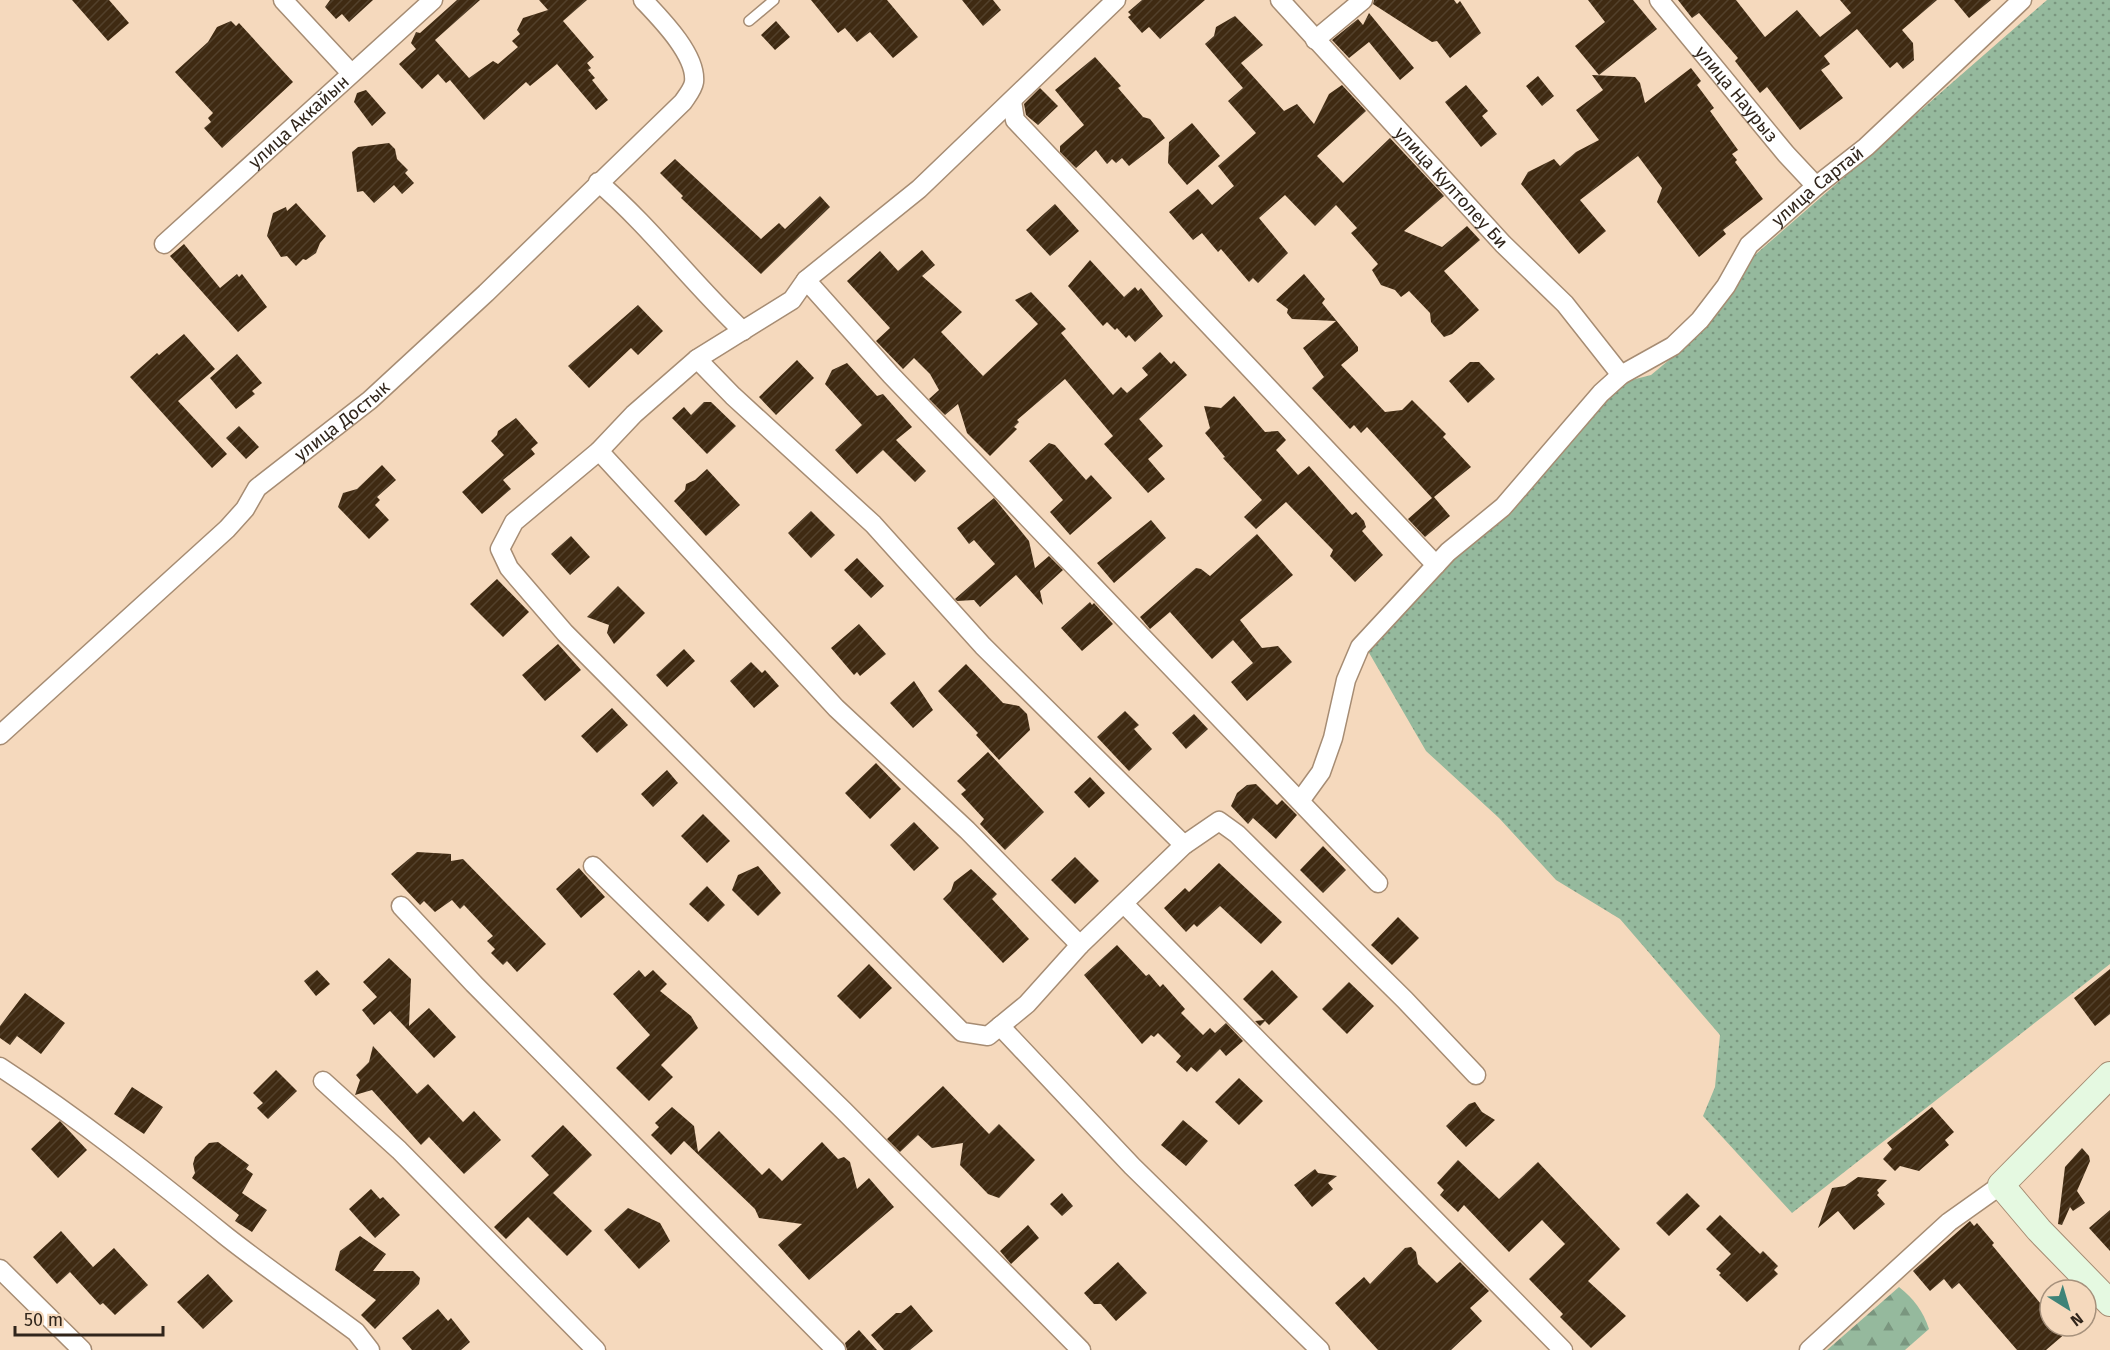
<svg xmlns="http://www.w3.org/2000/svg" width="2110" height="1350" font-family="'Fira Sans',sans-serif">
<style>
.grass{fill:url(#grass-dots)}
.forest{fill:url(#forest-firs)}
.building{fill:url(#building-hatch)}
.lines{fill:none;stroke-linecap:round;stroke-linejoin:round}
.lane-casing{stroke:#a68c73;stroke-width:12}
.street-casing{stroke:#a68c73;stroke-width:21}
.secondary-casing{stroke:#a68c73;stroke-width:28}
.lane{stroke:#fff;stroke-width:9}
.street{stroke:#fff;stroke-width:18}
.secondary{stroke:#e5f9e1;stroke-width:26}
.labels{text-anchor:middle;stroke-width:6;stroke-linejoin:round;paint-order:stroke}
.street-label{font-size:18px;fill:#30251b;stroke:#f5d9bd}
</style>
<defs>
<pattern id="grass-dots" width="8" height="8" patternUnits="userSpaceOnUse" patternTransform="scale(1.5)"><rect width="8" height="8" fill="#95b99d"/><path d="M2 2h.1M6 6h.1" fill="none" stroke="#7a967f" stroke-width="1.8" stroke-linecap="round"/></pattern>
<pattern id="forest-firs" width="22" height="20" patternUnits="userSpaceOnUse" patternTransform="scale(1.5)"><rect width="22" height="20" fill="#95b99d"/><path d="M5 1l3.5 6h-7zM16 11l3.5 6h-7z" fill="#7a967f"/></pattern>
<pattern id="building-hatch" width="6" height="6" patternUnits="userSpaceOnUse" patternTransform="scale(1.5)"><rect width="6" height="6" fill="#3f2a12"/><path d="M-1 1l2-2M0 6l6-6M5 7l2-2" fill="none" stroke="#52402b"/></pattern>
</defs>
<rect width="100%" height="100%" fill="#f5d9bd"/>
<path class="grass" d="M2047 0H2110V964L1792 1213 1703 1116 1715 1087 1720 1035 1620 919 1556 880 1499 818 1426 751 1368 651 1442 571 1533 482 1616 384 1651 375 1693 340 1748 261Z"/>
<path class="forest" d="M1899 1287C1914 1299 1923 1311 1929 1329L1905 1350H1827Z"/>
<path class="building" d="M72 0H109L129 23 108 41Z
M330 0H373L349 22 342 14 336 19 325 7Z
M457 0H480L435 40 469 78 493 61 498 64 518 47 512 41 520 34 517 30 523 18 548 10 539 0H587L563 21 594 57 587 63 591 68 588 70 595 78 592 80 608 100 596 110 557 64 530 86 526 82 484 120 450 80 446 83 438 74 422 89 399 64 416 49 411 43 416 32 420 33Z
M811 0H887L918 37 893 58 870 32 857 42 845 28 838 33Z
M962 0H993L1001 10 983 26Z
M1142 0H1205L1160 39 1149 27 1142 33 1128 17 1131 15 1128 12Z
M1374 0H1454L1457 4 1460 1 1481 33 1450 58 1437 41 1432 42 1373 4Z
M1588 0H1633L1657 29 1599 75 1575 46 1605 22Z
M1678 0H1736L1765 37 1797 10 1820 37 1851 13 1840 0H1937L1902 30 1913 43 1914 60 1903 69 1897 62 1890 68 1857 29 1824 56 1830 64 1821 70 1843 98 1800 130 1767 87 1760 93 1735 61 1738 58 1699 13 1692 18Z
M1954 0H1991L1969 18Z
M1369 13 1414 68 1400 80 1369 42 1349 58 1332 40 1358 19 1363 25Z
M1235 16 1263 45 1241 63 1284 111 1297 104 1314 124 1329 94 1342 85 1366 111 1317 156 1343 183 1390 138 1444 196 1404 231 1442 247 1467 226 1480 240 1444 271 1479 310 1452 334 1444 337 1431 322 1430 313 1409 291 1401 297 1395 290 1381 285 1372 270 1378 264 1351 233 1357 228 1336 205 1315 226 1285 195 1259 218 1288 253 1258 283 1253 278 1249 282 1221 249 1218 252 1202 233 1193 240 1169 212 1198 189 1212 205 1234 186 1218 166 1256 133 1228 101 1243 88 1205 44 1214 36 1216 27Z
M231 21 236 26 239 23 293 82 222 148 204 128 211 122 208 118 213 113 175 72 208 42 217 27Z
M776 21 790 37 775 50 761 35Z
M1095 57 1121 86 1118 88 1143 117 1150 119 1165 138 1129 166 1122 158 1116 163 1112 159 1107 164 1096 150 1076 168 1060 152V146L1084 125 1055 90Z
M1691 68 1701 81 1697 85 1714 108 1710 111 1738 150 1732 154 1737 160 1735 162 1763 199 1723 230 1726 234 1699 257 1657 202 1662 188 1638 156 1580 200 1606 231 1579 254 1521 184 1528 172 1554 159 1560 166 1576 152 1599 140 1576 110 1603 90 1592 75 1635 77 1640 83 1645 103Z
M1538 76 1554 96 1542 106 1526 86Z
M1466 85 1488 111 1482 116 1497 134 1481 147 1445 102Z
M1040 88 1058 106 1038 125 1026 115 1024 104Z
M366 90 386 113 372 126 354 102 357 93Z
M1192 123 1220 156 1187 185 1168 163 1169 142Z
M389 143 395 149 397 159 408 170 405 173 414 183 402 194 394 185 374 203 363 191 357 192 352 152 358 147Z
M675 159 761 239 779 223 785 229 820 196 830 207 761 274 681 198 683 196 660 173Z
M296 203 326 236 320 243 316 253 306 260 303 259 296 266 287 256 281 257 267 236 273 213 286 207 287 211Z
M1055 204 1079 231 1050 256 1026 230Z
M184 244 220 288 237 274 239 277 242 274 267 307 238 332 170 256Z
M922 250 935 265 922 276 962 312 941 332 983 376 1038 324 1015 300 1031 292 1066 329 1061 333 1113 395 1121 387 1127 393 1148 375 1142 368 1160 352 1171 364 1174 361 1187 375 1139 419 1163 446 1148 459 1165 479 1148 493 1104 444 1113 436 1065 379 1017 420 1019 422 1014 427 1017 429 990 456 967 433 958 404 945 415 929 399 939 390 930 374 914 358 903 369 876 341 890 328 847 281 880 251 898 271Z
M1090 260 1124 297 1135 287 1138 291 1141 288 1163 316 1135 342 1129 335 1126 338 1117 328 1115 330 1107 322 1103 326 1068 286Z
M1304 274 1325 299 1322 303 1358 347V351L1341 365 1385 412 1402 410 1412 400 1446 434 1443 437 1471 467 1434 497 1450 516 1425 537 1408 519 1432 498 1367 427 1361 433 1354 425 1350 429 1312 388 1324 377 1303 348 1336 321 1292 319 1287 313 1288 309 1276 300Z
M638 305 663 331 638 355 631 348 589 388 568 366Z
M184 334 215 369 178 401 227 454 212 468 130 377 157 353 159 355Z
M237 354 262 383 252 391 255 394 236 409 210 378Z
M797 360 814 378 776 415 759 397Z
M1470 362H1479L1495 379 1468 403 1449 381Z
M847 363 877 396 883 394 912 427 896 440 926 471 915 482 883 450 857 474 835 450 862 425 825 384 832 370Z
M1234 396 1265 432 1278 431 1286 440 1276 450 1298 475 1309 466 1352 515 1356 512 1364 521 1366 527 1362 531 1383 555 1355 582 1330 556 1333 550 1286 502 1256 529 1244 517 1262 500 1223 458 1225 457 1205 433 1210 428 1204 406 1221 408Z
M704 402H711L736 426 707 454 672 418 684 407 691 415Z
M516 418 538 443 531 449 535 454 503 480 511 489 482 514 462 492 504 455 491 441 497 435 498 431Z
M239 426 259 447 246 459 226 438Z
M1049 443 1055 445 1086 480 1091 475 1112 498 1070 535 1050 512 1063 500 1029 461Z
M382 465 396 480 377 497 380 500 375 505 389 520 369 539 338 507 343 493 357 489Z
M707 469 740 505 706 536 674 501 685 490 686 484 695 480Z
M994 498 1029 541 1035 568 1049 556 1063 570 1040 591 1043 605 1016 575 980 607 974 600 957 601 955 599 995 564 974 540 969 544 957 528Z
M811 511 835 535 811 558 788 533Z
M1151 520 1166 538 1114 583 1097 563Z
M1257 534 1293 575 1240 620 1262 648 1278 646 1292 662 1247 701 1231 682 1253 663 1233 640 1212 659 1170 612 1150 629 1140 617 1196 568 1201 569 1210 576Z
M571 536 590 557 570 575 551 554Z
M857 558 884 586 871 598 844 570Z
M497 579 529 612 503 637 470 604Z
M618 586 645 613 614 644 607 633 609 625 587 617Z
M1090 602 1092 605 1094 603 1113 624 1082 651 1061 628Z
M859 624 886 654 860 676 857 672 854 675 831 648Z
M558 644 581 670 545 701 522 675Z
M684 649 695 661 667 687 656 675Z
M751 662 762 673 765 670 779 686 754 708 730 681Z
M966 664 1003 703 1019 706 1027 714 1030 730 999 760 976 735 978 733 938 691Z
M914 681 933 710 913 728 890 703Z
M612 708 628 725 597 753 581 736Z
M1125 711 1139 725 1134 729 1152 749 1129 771 1097 737Z
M1194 714 1208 729 1186 749 1172 733Z
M988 752 1044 812 1005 850 980 824 984 819 961 794 966 790 957 781Z
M876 763 901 789 870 819 845 793Z
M667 770 678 783 653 807 641 794Z
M1090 777 1105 793 1089 808 1074 792Z
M1256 784 1277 805 1282 800 1297 815 1276 839 1253 818 1248 824 1231 806 1237 793 1247 785Z
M703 814 730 841 707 863 681 836Z
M914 822 939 848 914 871 890 845Z
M1323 846 1346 870 1323 893 1300 870Z
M417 852 451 854V861L463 859 546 944 517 972 507 961 503 965 491 953 495 949 487 941 493 936 464 905 460 909 452 900 435 912 424 901 420 905 391 874Z
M1075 857 1099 881 1075 904 1051 880Z
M1219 863 1282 922 1261 944 1220 906 1197 927 1194 924 1186 932 1164 908 1185 888 1189 892Z
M758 866 781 893 758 916 732 890 738 875Z
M579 868 605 897 581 918 556 889Z
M971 869 997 894 992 899 1029 939 1003 963 943 899 951 891 954 882Z
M707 886 725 905 708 922 689 904Z
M1398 917 1419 938 1392 965 1371 945Z
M1117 945 1146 976 1149 974 1160 987 1163 984 1185 1009 1181 1013 1203 1035 1210 1028 1215 1033 1226 1023 1243 1041 1226 1056 1220 1049 1197 1072 1191 1067 1187 1072 1176 1062 1181 1056 1158 1033 1154 1037 1151 1035 1142 1044 1084 975Z
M389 958 411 979 409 1026 429 1008 456 1037 434 1058 390 1011 374 1025 362 1010 377 997 363 982Z
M869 964 892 988 860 1019 837 996Z
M2110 969V1014L2095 1026 2074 998Z
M317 970 330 984 316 996 304 981Z
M639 970 645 977 653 970 667 984 660 991 691 1016 698 1028 661 1065 673 1077 649 1101 616 1068 650 1035 613 994Z
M1272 970 1298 997 1269 1025 1265 1021 1260 1026 1255 1021 1264 1020 1243 999Z
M1349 982 1374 1006 1347 1034 1322 1009Z
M25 993 65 1023 41 1054 17 1036 10 1045 0 1038V1026Z
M373 1046 417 1094 428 1084 463 1122 474 1111 501 1140 464 1174 429 1137 421 1145 372 1090 355 1095 360 1080 356 1075 369 1062Z
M276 1070 297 1091 268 1119 257 1108 263 1103 253 1093Z
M1239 1078 1263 1101 1239 1125 1215 1102Z
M943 1086 989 1134 999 1124 1035 1160 999 1198 988 1194 960 1165 963 1143 932 1148 918 1135 900 1152 887 1139Z
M132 1087 163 1107 144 1134 114 1114Z
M1475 1102 1482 1112 1495 1120 1466 1147 1446 1126 1469 1104Z
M672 1107 694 1126 698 1152 719 1131 762 1175 769 1168 782 1181 822 1142 838 1159 844 1157 850 1162 857 1189 869 1178 894 1207 809 1280 778 1245 802 1224 759 1218 755 1209 684 1141 671 1155 651 1135 659 1127 655 1123Z
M1932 1107 1954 1132 1945 1140 1949 1145 1919 1171 1900 1166 1895 1171 1883 1159 1892 1149 1887 1143Z
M1183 1120 1208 1141 1186 1166 1161 1145Z
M60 1121 87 1150 58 1178 31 1149Z
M563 1125 592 1155 553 1193 592 1231 567 1256 528 1217 506 1239 494 1227 549 1175 531 1156Z
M218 1142 249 1165 246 1169 253 1174 242 1193 267 1210 252 1232 235 1221 239 1215 192 1178 195 1173 193 1164 195 1157 209 1143Z
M2082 1148 2089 1156 2090 1161 2077 1191 2085 1203 2073 1211 2070 1207 2062 1225 2058 1224 2065 1167Z
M1458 1160 1499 1199 1538 1162 1620 1249 1588 1281 1626 1316 1591 1348 1560 1317 1563 1314 1529 1279 1565 1244 1542 1220 1509 1252 1464 1205 1458 1212 1440 1195 1444 1190 1437 1183Z
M1315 1169 1318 1173 1337 1176 1328 1183 1333 1189 1312 1207 1294 1185Z
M1858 1177 1887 1180 1877 1190 1879 1193 1877 1195 1885 1204 1854 1230 1838 1211 1818 1228 1832 1188 1845 1186Z
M371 1189 380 1199 383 1197 400 1215 375 1238 349 1209Z
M1062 1193 1073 1206 1062 1216 1050 1204Z
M1687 1193 1700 1206 1669 1236 1656 1223Z
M628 1208 660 1223 670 1241 639 1269 604 1230Z
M2110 1210V1251L2089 1228Z
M1720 1215 1760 1254 1763 1251 1778 1266 1774 1270 1778 1274 1747 1302 1719 1275 1721 1273 1716 1269 1731 1254 1706 1229Z
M1970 1221 1974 1226 1977 1223 1994 1243 1992 1245 2050 1315V1326H2074L2046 1350H2017L1959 1283 1952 1289 1944 1279 1930 1291 1913 1271Z
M1028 1225 1039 1238 1011 1264 1000 1251Z
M61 1231 93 1267 114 1248 148 1285 115 1315 103 1303 100 1305 70 1272 57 1284 33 1257Z
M360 1236 386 1254 373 1271H413L420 1278 419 1284 375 1329 361 1315 376 1300 335 1270 340 1251Z
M1411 1247 1416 1252 1418 1264 1437 1283 1460 1262 1489 1291 1470 1308 1482 1321 1451 1350H1378L1335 1303 1364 1277 1370 1284 1405 1248Z
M1118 1262 1147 1293 1116 1321 1101 1304H1094L1084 1293Z
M208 1274 233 1301 203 1329 177 1302Z
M911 1305 933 1331 910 1350H884L871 1335 896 1313H901Z
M438 1309 448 1321 451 1318 470 1342 461 1350H412L402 1338Z
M859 1330 877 1350H847L845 1343Z"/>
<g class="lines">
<defs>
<path id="lane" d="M749 21 774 0"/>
<g id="street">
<path d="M283 0 351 73"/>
<path d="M1116 0 919 189 806 280 792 300 697 359 634 414 599 451 514 522 500 549 509 568 565 633 962 1032 988 1036 1027 1004 1080 945 1184 845 1219 821 1237 834 1405 1000 1476 1075"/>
<path id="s1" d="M1280 0 1503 244 1565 304 1621 375"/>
<path id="s2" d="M1659 0 1786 154 1816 186"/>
<path d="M1315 40 1363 0"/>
<path d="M1012 101 1015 120 1436 565"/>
<path d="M598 182C651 227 692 283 743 331"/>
<path id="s3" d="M164 244 433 0"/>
<path d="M806 280 891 375 1378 883"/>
<path d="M697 359 733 396 873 524 983 646 1184 845"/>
<path d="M599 451 836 708 967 830 1080 945"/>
<path id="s4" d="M0 735 227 529 245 509 257 488 370 400 486 293 683 102C687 96 693 89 694 82 697 55 660 18 643 0"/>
<path id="s5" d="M1300 801 1321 772 1333 738 1346 680 1360 647 1448 552 1503 507 1601 393 1621 375 1673 346 1700 320 1726 286 1749 245 1816 186 1866 147 2022 0"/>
<path d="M593 866 844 1111 1081 1350"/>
<path d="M1124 904 1563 1350"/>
<path d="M401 906 474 984 836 1350"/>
<path d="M1000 1026 1132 1166 1320 1350"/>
<path d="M0 1067C80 1119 153 1177 227 1237 269 1270 313 1300 356 1332L370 1350"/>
<path d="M323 1081 399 1150 596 1350"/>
<path d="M0 1269 82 1350"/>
<path d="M1809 1350 1949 1222 2001 1185"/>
</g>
<path id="secondary" d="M2110 1075 2001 1185 2039 1230 2110 1303"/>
</defs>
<use href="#lane" class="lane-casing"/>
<use href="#street" class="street-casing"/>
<use href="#secondary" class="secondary-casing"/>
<use href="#lane" class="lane"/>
<use href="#street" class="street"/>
<use href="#secondary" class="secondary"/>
</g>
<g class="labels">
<g class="street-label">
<text dy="6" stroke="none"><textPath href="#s2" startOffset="122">улица Наурыз</textPath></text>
<text dy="6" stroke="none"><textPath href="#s3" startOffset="182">улица Аккайын</textPath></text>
<text dy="6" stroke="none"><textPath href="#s1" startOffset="254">улица Култолеу Би</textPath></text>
<text dy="6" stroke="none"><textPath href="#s5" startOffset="822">улица Сартай</textPath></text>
<text dy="6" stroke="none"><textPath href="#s4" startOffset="466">улица Достык</textPath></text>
</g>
</g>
<g transform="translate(2068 1308) rotate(143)"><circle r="28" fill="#f5d9bd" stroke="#a6917c" stroke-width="1.5"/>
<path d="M0-4.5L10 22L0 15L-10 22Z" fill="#3e8378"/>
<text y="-9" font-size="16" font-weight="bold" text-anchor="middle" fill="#30251b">N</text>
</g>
<path d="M15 1326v9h148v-9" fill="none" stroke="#30251b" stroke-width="3"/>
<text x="24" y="1326" font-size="18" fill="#30251b" stroke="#f5d9bd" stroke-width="4.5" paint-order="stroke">50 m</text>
</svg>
